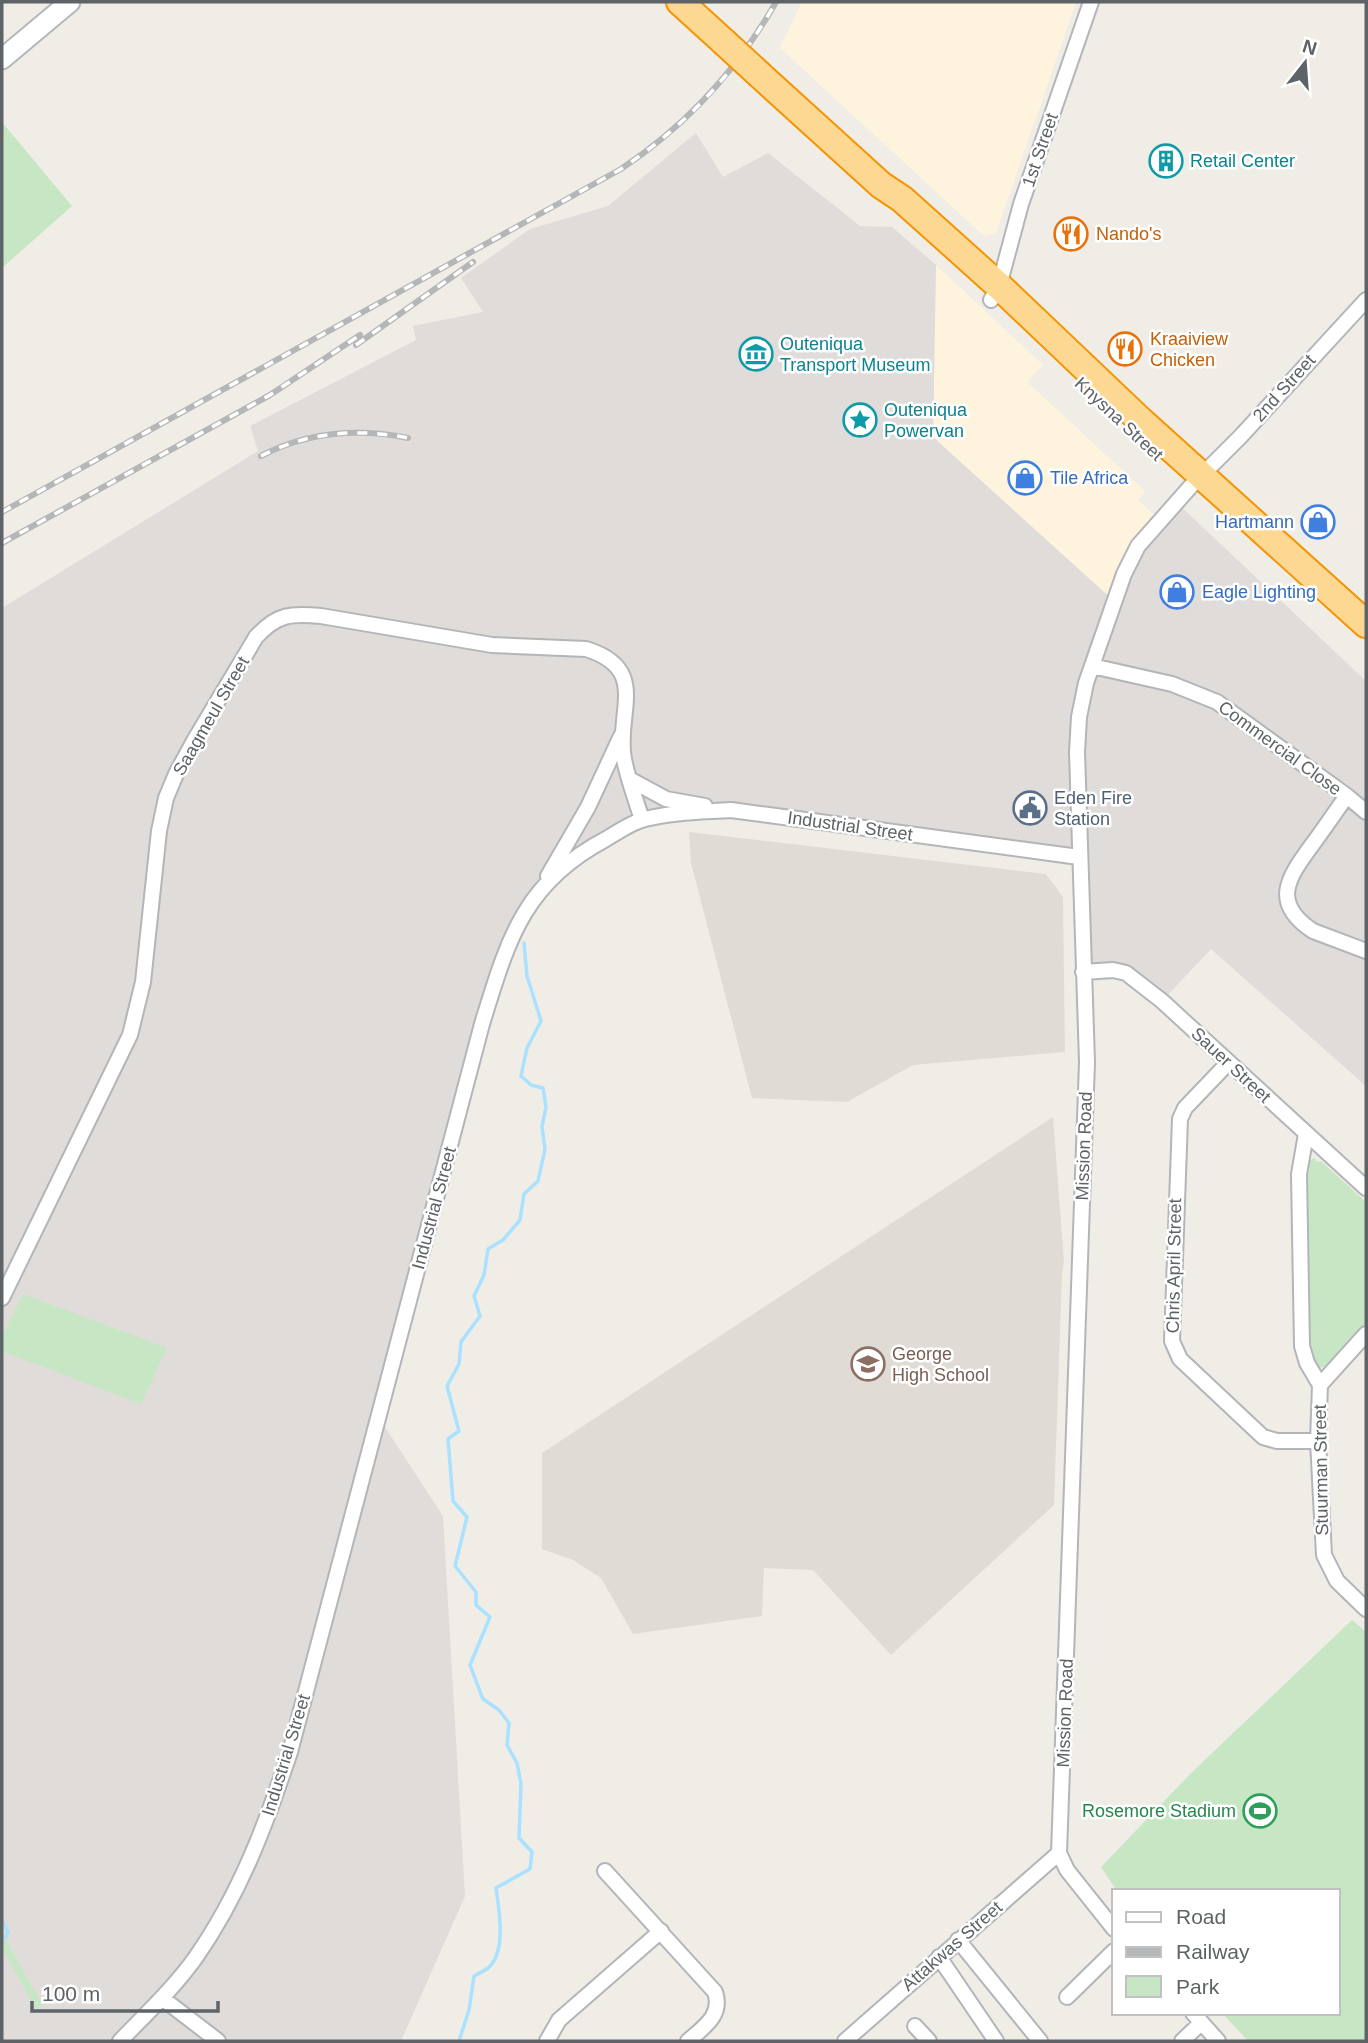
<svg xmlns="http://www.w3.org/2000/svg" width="1368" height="2043" font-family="Arial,sans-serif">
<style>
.commercial{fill:#fef4de}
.industrial{fill:#dfdcd9}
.education{fill:#e0dcd5}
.green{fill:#c7e7c4}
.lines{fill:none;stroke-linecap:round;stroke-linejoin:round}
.stream{stroke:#a9e1fe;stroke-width:3.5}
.street-casing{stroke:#b2b5b9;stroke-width:18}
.secondary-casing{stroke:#b3b7bb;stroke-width:23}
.highway-casing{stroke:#f59402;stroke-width:30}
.street{stroke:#fff;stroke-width:14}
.secondary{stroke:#fff;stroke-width:19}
.highway{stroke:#fcd892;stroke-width:26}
.rail-casing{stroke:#b5b6b7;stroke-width:6}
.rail{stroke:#fff;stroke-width:3.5;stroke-dasharray:10;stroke-linecap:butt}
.highway-bridge-casing{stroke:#f59402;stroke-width:30;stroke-linecap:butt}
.highway-bridge{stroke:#fcd892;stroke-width:26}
.labels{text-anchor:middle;stroke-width:5;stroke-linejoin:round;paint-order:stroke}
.street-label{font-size:18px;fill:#5e6367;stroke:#fff}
.culture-label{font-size:18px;fill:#0d838f;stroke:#fff;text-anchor:start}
.food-label{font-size:18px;fill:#c56008;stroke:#fff;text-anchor:start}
.shop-label{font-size:18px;fill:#366cbe;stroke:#fff;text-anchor:start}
.service-label{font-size:18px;fill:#4e5e75;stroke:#fff;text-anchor:start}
.education-label{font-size:18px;fill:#785e54;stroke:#fff;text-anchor:start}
.leisure-label{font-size:18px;fill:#27864d;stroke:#fff;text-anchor:end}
</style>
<rect width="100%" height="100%" fill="#f0ede7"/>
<path class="commercial" d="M802 2H1076L996 233 984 236 780 48Z
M936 265 1043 365 1027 382 1145 491 1138 500 1160 520 1114 602 933 437Z"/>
<path class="industrial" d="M696 133 723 177 768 153 860 226 892 227 936 265 933 437 1114 601 1124 574 1176 502 1366 681V1086L1211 949 1162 1001 1126 973 1083 972 1079 857 731 810 642 820 568 864 506 948 379 1418 443 1516 465 1896 401 2041H2V608L258 451 250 426 416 340 413 326 483 312 461 278 530 229 608 206Z"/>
<path class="education" d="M689 832 1046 874 1063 897 1065 1052 913 1065 847 1102 752 1098 691 863Z
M1053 1117 1064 1262 1062 1275 1054 1505 891 1655 813 1570 764 1568 762 1616 633 1634 601 1578 573 1560 542 1549V1453Z"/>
<path class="green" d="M2 122 72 206 2 268Z
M1315 1158 1316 1161 1322 1162 1366 1202V1323L1330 1365 1320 1368 1314 1363 1308 1347 1304 1171 1308 1161Z
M23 1294 167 1348 141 1404 2 1351V1337Z
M1352 1620 1366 1632V2041H1248L1222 2013H1338V1891H1117L1101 1867 1191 1773Z
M2 1931 5 1938 43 2006 36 2009 2 1948Z"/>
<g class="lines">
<path class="stream" d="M2 1920 8 1932 5 1938
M459 2041 469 2010 474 1976C478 1974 484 1971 488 1968 507 1952 499 1909 496 1888L530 1869 532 1852 519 1838 521 1784 517 1763 507 1745 509 1723 499 1710 483 1699 470 1665 490 1617 476 1605V1592L455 1566 467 1517 453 1501 448 1439 459 1431 447 1386 459 1364 461 1342 480 1316 474 1296 484 1275 488 1249 503 1240 520 1220 524 1194 538 1181 545 1149 542 1127 546 1107 543 1088 531 1085 521 1076 527 1048 541 1021 527 976 524 943"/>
<defs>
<path id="street" d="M991 300 999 286 1021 204 1091 2
M1092 666 1172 684 1217 702 1347 796 1366 812
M631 780 666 799 705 806
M1347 796C1335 812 1324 829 1312 845 1287 879 1271 903 1313 931L1366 951
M548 876 588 807 621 736
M1083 972 1113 970 1126 973 1162 1001 1366 1188
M1229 1062 1185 1108 1180 1119 1172 1341 1180 1359 1263 1437 1277 1441H1318
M1306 1134 1299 1174 1302 1346 1307 1363 1320 1385
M2 1298 130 1035 143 982 159 831 166 798 176 774 195 739 256 637C277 614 291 613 321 616L492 645 586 649C647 668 619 707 623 752 625 773 636 799 642 820
M1366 1334 1320 1385 1318 1441 1324 1555 1337 1581 1366 1609
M605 1871 715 1992C723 2015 704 2027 688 2041
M1114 1929 1067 1870 1059 1853 1087 1062 1077 752 1079 717 1086 683 1124 574 1138 546 1191 486 1241 436 1366 300
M958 1940 1040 2041
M939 1957 996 2041
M1067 1997 1114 1951
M162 1998 218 2041
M1193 2013 1218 2041
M915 2026 929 2041
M120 2041C146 2014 174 1988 196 1957 240 1894 266 1824 290 1752L482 1024C508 940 523 883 606 839 618 832 632 822 645 819 673 812 702 812 731 810L1079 857
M547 2041 559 2020 661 1931
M845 2041 1059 1853
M1182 2041 1201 2023"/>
<path id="secondary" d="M2 59 70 2"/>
<path id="highway" d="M680 2 724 42
M761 76 881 185 902 199 999 286 1141 421 1366 624"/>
</defs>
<use href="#street" class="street-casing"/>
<use href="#secondary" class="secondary-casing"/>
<use href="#highway" class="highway-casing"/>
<use href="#street" class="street"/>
<use href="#secondary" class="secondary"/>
<use href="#highway" class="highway"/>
<defs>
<path id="rail" d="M356 345 473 262
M261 456C307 432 357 428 408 438
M2 512 621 169C687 125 737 71 776 2
M2 543 270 395 360 335"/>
</defs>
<use href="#rail" class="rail-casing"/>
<use href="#rail" class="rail"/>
<defs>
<path id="highway-bridge" d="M724 42 761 76"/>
</defs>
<use href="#highway-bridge" class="highway-bridge-casing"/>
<use href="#highway-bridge" class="highway-bridge"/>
</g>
<defs>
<symbol id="building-ring" viewBox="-11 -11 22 22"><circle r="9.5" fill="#fff" stroke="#0f9aa8" stroke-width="1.5"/><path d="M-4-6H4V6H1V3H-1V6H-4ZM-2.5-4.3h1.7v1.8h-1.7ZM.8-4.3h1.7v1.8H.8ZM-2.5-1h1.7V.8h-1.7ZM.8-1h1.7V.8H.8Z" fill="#0f9aa8"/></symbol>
<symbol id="restaurant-ring" viewBox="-11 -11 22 22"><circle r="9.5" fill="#fff" stroke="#e8710a" stroke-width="1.5"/><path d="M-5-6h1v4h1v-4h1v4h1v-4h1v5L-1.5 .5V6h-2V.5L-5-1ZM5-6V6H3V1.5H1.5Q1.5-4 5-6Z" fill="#e8710a"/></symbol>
<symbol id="museum-ring" viewBox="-11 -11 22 22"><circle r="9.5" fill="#fff" stroke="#0f9aa8" stroke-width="1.5"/><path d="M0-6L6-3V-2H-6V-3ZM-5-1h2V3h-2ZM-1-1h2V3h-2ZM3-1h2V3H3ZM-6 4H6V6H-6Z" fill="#0f9aa8"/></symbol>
<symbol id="sight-ring" viewBox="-11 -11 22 22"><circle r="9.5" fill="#fff" stroke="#0f9aa8" stroke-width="1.5"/><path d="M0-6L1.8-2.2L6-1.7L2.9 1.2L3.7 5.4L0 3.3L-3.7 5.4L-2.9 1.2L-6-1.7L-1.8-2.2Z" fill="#0f9aa8"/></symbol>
<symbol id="shop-ring" viewBox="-11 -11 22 22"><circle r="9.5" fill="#fff" stroke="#3f7fe0" stroke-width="1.5"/><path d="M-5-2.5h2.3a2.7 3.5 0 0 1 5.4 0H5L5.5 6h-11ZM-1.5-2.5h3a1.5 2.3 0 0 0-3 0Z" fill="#3f7fe0"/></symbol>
<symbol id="civic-ring" viewBox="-11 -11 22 22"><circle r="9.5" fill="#fff" stroke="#5c6f8a" stroke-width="1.5"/><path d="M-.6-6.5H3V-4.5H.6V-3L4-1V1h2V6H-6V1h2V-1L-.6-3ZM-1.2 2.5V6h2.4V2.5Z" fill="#5c6f8a"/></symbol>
<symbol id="school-ring" viewBox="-11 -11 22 22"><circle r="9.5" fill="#fff" stroke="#8d6e63" stroke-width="1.5"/><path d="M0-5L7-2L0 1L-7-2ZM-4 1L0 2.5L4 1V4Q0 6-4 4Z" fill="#8d6e63"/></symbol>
<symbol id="stadium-ring" viewBox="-11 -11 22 22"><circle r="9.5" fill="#fff" stroke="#2e9e5b" stroke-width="1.5"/><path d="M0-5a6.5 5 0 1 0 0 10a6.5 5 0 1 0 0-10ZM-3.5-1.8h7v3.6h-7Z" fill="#2e9e5b"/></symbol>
</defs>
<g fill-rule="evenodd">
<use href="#building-ring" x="1147" y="142" width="38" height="38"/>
<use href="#restaurant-ring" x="1052" y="215" width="38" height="38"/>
<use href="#restaurant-ring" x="1106" y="330" width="38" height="38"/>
<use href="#museum-ring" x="737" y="335" width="38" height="38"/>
<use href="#sight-ring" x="841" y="401" width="38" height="38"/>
<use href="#shop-ring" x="1006" y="459" width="38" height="38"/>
<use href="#shop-ring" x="1299" y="503" width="38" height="38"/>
<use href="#shop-ring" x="1158" y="573" width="38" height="38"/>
<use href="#civic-ring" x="1011" y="789" width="38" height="38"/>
<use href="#school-ring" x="849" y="1345" width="38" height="38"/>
<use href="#stadium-ring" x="1241" y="1792" width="38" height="38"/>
</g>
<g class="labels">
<g class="street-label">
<text transform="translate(1040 150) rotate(-71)" y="6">1st Street</text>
<text transform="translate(1284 388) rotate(-48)" y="6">2nd Street</text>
<text transform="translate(1119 419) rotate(43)" y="6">Knysna Street</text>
<text transform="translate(211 716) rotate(-60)" y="6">Saagmeul Street</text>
<text transform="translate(1280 748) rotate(36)" y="6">Commercial Close</text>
<text transform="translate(850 826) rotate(8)" y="6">Industrial Street</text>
<text transform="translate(1231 1065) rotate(43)" y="6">Sauer Street</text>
<text transform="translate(1084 1146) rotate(-88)" y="6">Mission Road</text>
<text transform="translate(434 1208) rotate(-75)" y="6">Industrial Street</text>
<text transform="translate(1174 1266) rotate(-89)" y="6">Chris April Street</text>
<text transform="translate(1321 1470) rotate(-91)" y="6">Stuurman Street</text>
<text transform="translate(1065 1713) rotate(-88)" y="6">Mission Road</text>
<text transform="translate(286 1755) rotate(-73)" y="6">Industrial Street</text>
<text transform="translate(952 1946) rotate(-41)" y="6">Attakwas Street</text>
</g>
<g class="culture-label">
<text x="1190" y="167">Retail Center</text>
<text x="780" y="350">Outeniqua<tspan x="780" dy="21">Transport Museum</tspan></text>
<text x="884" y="416">Outeniqua<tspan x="884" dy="21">Powervan</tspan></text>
</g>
<g class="food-label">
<text x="1096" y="240">Nando's</text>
<text x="1150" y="345">Kraaiview<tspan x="1150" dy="21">Chicken</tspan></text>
</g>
<g class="shop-label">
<text x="1050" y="484">Tile Africa</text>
<text x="1294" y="528" text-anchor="end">Hartmann</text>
<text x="1202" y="598">Eagle Lighting</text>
</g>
<g class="service-label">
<text x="1054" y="804">Eden Fire<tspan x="1054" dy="21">Station</tspan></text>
</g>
<g class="education-label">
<text x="892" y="1360">George<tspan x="892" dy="21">High School</tspan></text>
</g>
<g class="leisure-label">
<text x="1236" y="1817">Rosemore Stadium</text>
</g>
</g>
<rect width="1368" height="2043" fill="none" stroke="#5e6367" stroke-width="7"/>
<rect x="1112" y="1889" width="228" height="126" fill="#ffffff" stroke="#bfc1c2" stroke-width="2"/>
<rect x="1126" y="1912" width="35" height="10" fill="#ffffff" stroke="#bfc1c2" stroke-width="2"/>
<text x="1176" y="1924" font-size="21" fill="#5e6367">Road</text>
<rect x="1126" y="1947" width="35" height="10" fill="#b5b6b7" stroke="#bfc1c2" stroke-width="2"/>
<text x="1176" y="1959" font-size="21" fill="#5e6367">Railway</text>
<rect x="1126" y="1976" width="35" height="21" fill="#c7e7c4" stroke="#bfc1c2" stroke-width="2"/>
<text x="1176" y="1994" font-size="21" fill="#5e6367">Park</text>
<g transform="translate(1305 63) rotate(17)" stroke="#ffffff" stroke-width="5" paint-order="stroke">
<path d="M0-5L12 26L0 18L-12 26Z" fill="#5e6367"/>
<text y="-10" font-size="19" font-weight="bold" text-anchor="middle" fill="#5e6367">N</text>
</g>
<path d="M32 2001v10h186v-10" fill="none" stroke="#5e6367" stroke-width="3.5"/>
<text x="42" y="2001" font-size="21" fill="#5e6367" stroke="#ffffff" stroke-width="5" paint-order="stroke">100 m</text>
</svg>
